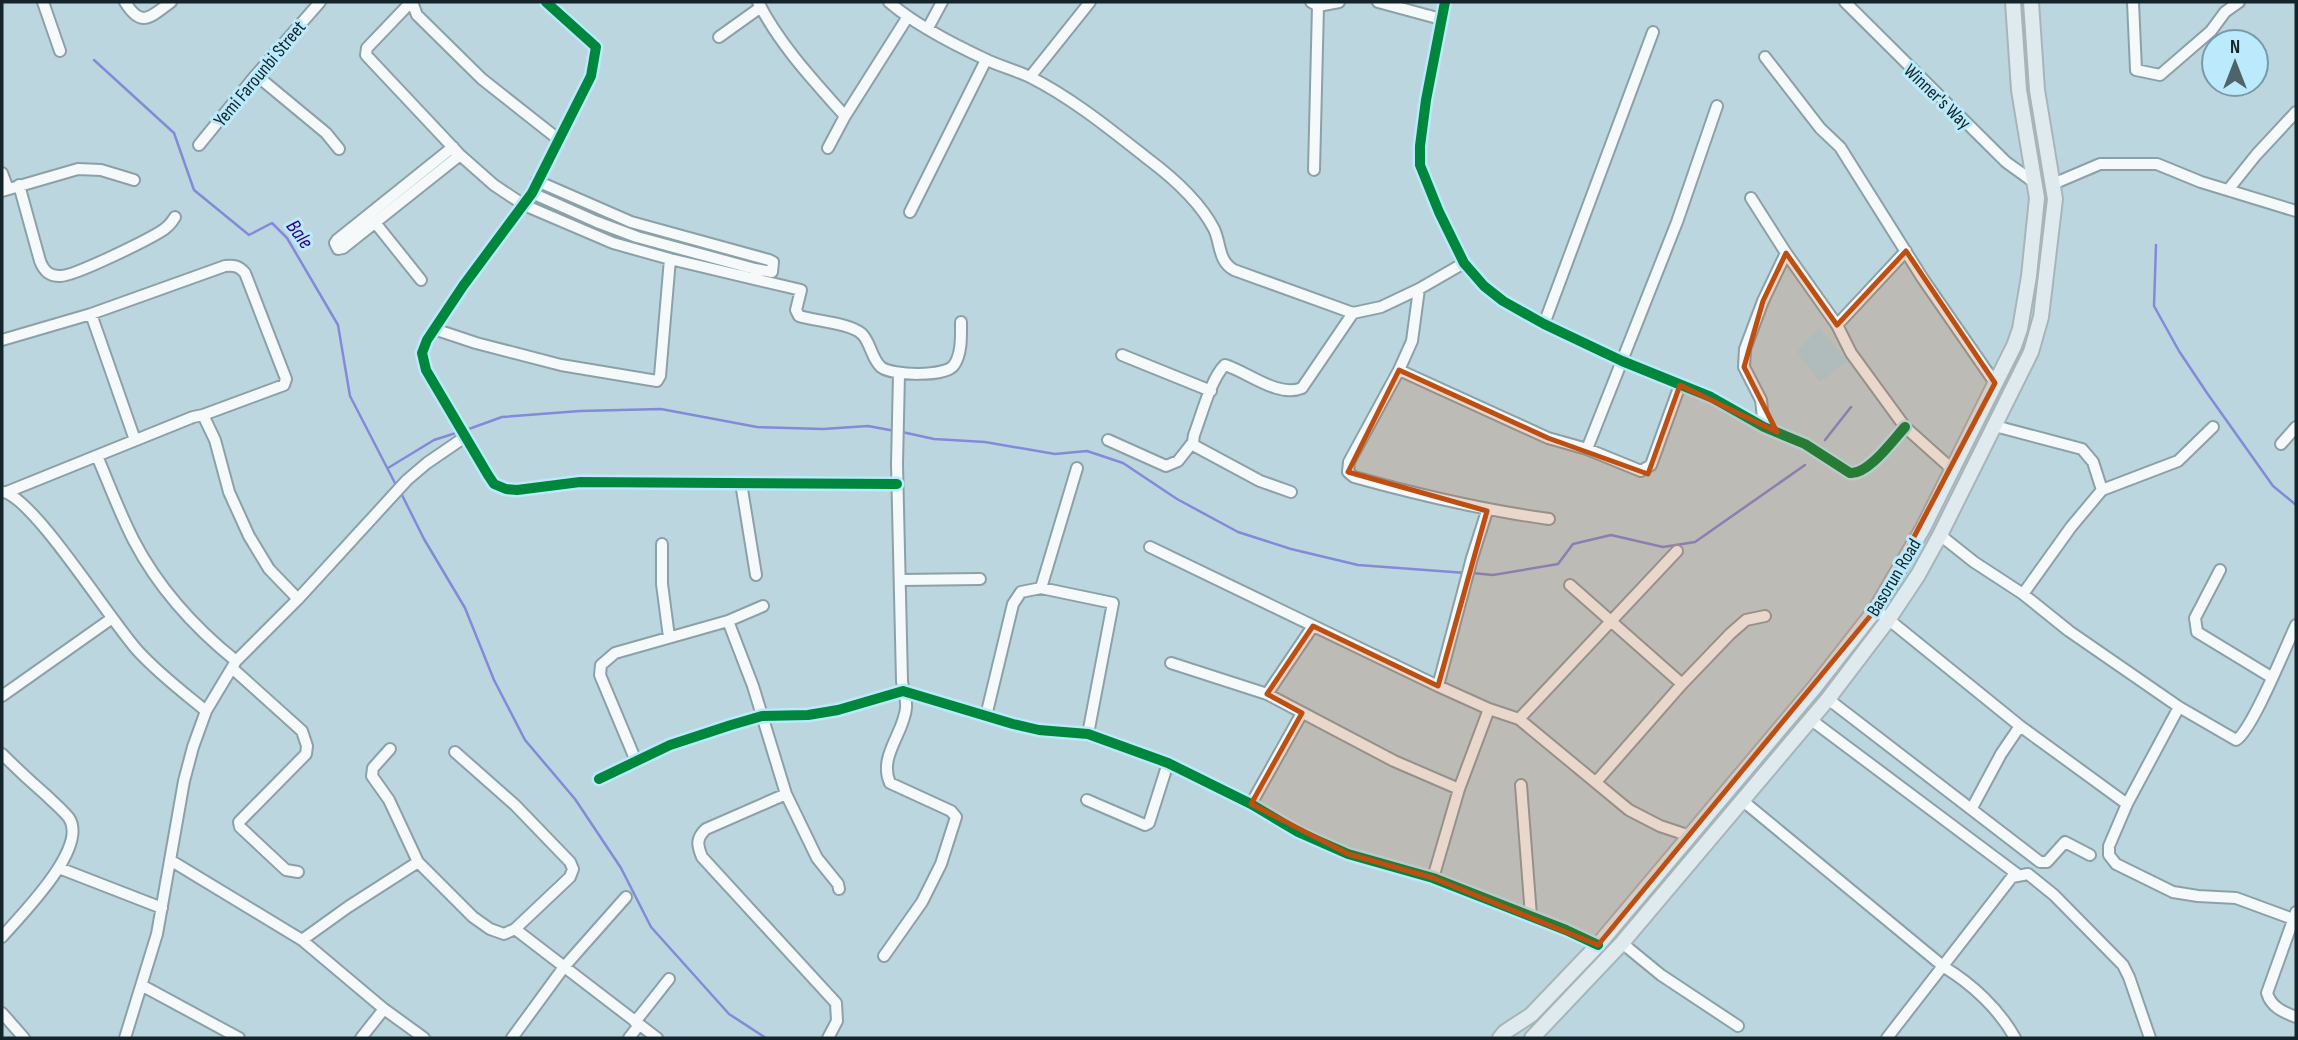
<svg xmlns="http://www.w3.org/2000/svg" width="2298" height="1040" font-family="'Sofia Sans Condensed',sans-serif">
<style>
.built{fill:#acd7e5}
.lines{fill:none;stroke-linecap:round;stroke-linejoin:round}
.stream{stroke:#838ad7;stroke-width:2.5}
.minor-casing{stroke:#8ca1a7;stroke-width:14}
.major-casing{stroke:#a7b5ba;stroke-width:18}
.minor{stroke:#f5f9fa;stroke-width:10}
.major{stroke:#dfeaee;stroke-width:14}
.cycleway-casing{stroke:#baeafb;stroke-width:15}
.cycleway{stroke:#00873e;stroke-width:10}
.marked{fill:#bd4f12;fill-opacity:0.2;stroke:#bd4f12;stroke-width:5;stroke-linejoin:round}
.labels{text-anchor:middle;stroke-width:6;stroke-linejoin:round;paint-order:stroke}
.street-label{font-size:19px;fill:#13252b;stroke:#baeafb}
.water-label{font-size:21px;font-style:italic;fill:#2b008a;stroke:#baeafb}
</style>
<rect width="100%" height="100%" fill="#bcd6df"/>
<path class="built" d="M1819 328 1847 361 1820 382 1797 352Z"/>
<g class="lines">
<path class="stream" d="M94 60 174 133 194 190 249 235 272 223 287 238 338 325 350 396 397 487
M2156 245 2154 306 2179 351 2207 393 2273 486 2296 505
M466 430 502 417 580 411 661 409 757 427 823 429 868 426 895 431
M902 432 934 439 985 442 1055 454 1087 451 1123 463 1177 499 1238 532 1291 549 1358 565 1466 573
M1825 440 1851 407
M388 468 434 440 459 432
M401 493 424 539 465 608 494 680 525 740 575 799 621 868 651 927 729 1014 766 1038
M1472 573 1493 575 1558 564 1573 544 1611 535 1663 547 1695 542 1805 465"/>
<defs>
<path id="minor" d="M43 2 60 51
M125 2C142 29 150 17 171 2
M411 2 367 48 366 55 460 155 494 185 524 205 613 243 670 259 801 290 796 310 799 316C815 321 850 323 862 334 871 343 871 358 881 367 892 376 946 377 954 365 962 354 961 335 961 322
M412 2 417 15 482 79 558 139
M546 2 596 47 591 76 532 193 463 286 427 340 422 353 426 370 488 475 494 484 506 489 517 490 580 482 897 484
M758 2C780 45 813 80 845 116
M889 2C913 23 955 45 985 59 999 66 1015 70 1030 77 1072 98 1111 130 1148 159 1172 177 1200 202 1214 229 1221 244 1218 261 1234 270L1353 313 1381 307 1419 289 1464 263
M1311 2 1318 6 1339 2
M1378 2 1441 19
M1445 2 1426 100 1420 146V165L1439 212 1464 263 1484 286 1503 301 1544 324 1622 361 1711 397 1764 427 1805 444 1850 473C1868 475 1893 440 1905 427
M1845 2 2006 162 2035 183
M2133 2 2136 70 2160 75 2211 31 2225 12 2239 2
M928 28 942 2
M719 37 761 7
M1765 57 1820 128 1840 147 1923 279 1995 383
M256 75 326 133 339 149
M1030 77 1090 2
M199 145 256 75 320 2
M453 147 337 240 335 243 338 249 343 248 460 155
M828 148 845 116 907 18
M1314 170 1318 6
M2 173 8 189
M2053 184 2100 164H2157L2201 182 2296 211
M19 185 40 261C44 271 49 276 60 276 73 277 145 241 160 232 167 228 171 224 175 217
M2228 190 2256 155 2296 112
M2 191 78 169 101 170 134 180
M532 193 597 222 637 237 755 269 772 272 773 262 769 260 631 222 537 181
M1751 198 1786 253 1837 325 1851 353 1905 427 1953 470
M910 212 986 60
M373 220 421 280
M1419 289 1412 341 1399 370 1349 462 1348 472 1354 477C1419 495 1483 510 1549 519
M91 314 135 440
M1544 324 1653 32
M1837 325 1906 251
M434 329 476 343 561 365 657 381 660 376 670 259
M2 340 91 314 225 266C234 265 239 266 245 273L286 379 284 385 203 415 193 417 7 492
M1122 355 1211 391
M1399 370 1548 438 1587 449 1641 471 1651 465 1680 385
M203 415 215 440 229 492 249 536 269 569 298 599
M1995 426 2082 449 2093 462 2102 490
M1764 427 1761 400 1744 367 1745 349 1763 301 1786 253
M1108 440 1166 466 1178 461 1193 442
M2281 444 2296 427
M1587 449 1677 222 1717 106
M97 456C109 484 120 514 134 541 158 587 195 628 236 661
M741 483 756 575
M4 492C36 501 109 619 138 651 159 674 183 692 206 711
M1291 492 1260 481 1195 446 1193 442 1194 435C1201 417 1211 378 1225 365 1248 372 1278 398 1302 388L1353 313
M1940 535 1974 562 2023 594 2069 631 2179 707 2236 740C2252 731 2286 646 2296 625
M662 544V584L669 637
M1150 547 1438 686 1489 709 1519 719 1629 810 1660 826 1690 836
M2220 570 2195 618 2197 632 2271 677
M901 580 980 579
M1570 585 1682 684
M1041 588 1113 603 1088 734
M2023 594 2071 527 2102 490 2178 461 2213 427
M1883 615 2020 726 2127 804
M728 621 763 606
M1171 663 1267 694 1394 761 1459 789
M232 668 302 731 307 746 306 754 239 822 240 827 286 870 298 872
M1438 686 1472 558 1487 511
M1267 694 1313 626
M2 696 111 619
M1828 699 2040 862H2047L2065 842 2090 855
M2179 707 2127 804 2109 846V855L2116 864 2173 892 2198 896 2236 898 2293 919
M986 716 1013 604 1021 592 1041 588 1077 468
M1519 719 1677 551
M1810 719 2017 874
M390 749 373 768 372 776 389 800 418 862 473 917 490 929 504 934 515 929 657 1038
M455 752 515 805 570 862 573 869 570 877 515 929
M2 754C16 768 31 782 46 795 53 802 63 810 69 818 89 848 20 916 2 937
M636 761 600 675 601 665 615 653 728 621 753 686 786 794 817 858 838 884 839 889
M599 779 670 745 731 725 762 716 808 715 838 710 903 691 1013 724 1039 730 1088 734 1168 763 1251 804 1298 832 1348 854 1433 878 1566 930 1598 945
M1596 782 1682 684 1730 634 1746 620 1765 616
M1521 785 1531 916
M786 794 706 829C696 838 697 845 702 857L836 1003 837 1021 828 1038
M1087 800 1145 825 1149 823 1168 763
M1743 801 1944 967C1972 984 1999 1009 2015 1038
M1251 804 1302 713
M1972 808 2001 754 2020 726
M170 860 302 940 384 1009 424 1038
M59 868 162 908
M1433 878 1459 789 1489 709
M2296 912 2267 993C2271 1007 2283 1012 2296 1017
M302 940 348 907 418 862
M1622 943 1661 975 1738 1026
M884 956 922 902 941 864 956 817 951 811 890 783C878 757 904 733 906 708 907 699 903 690 902 681L897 464 899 374
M143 986 239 1038
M2 1013 24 1038
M635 1022 669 979
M125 1038 157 934 184 781 193 747 206 711 236 661 298 599 407 480 427 463 465 437
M361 1038 384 1009
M512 1038 564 967 626 897
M629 1038 639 1025
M1887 1038 2012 877 2028 874 2054 895 2123 965 2129 977 2150 1038"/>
<path id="major" d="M1500 1038 1505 1032 1531 1015 1598 945 1815 687 1876 609 1923 528 2014 346 2020 329 2029 276 2037 198 2019 90 2013 2
M1532 1038 1622 943 1828 699 1888 620 1918 575 1940 535 2031 352 2041 317 2055 199 2037 90 2031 2"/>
</defs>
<use href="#minor" class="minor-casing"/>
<use href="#major" class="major-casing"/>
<use href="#minor" class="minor"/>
<use href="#major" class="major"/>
<defs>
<path id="cycleway" d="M546 2 596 47 591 76 532 193 463 286 427 340 422 353 426 370 488 475 494 484 506 489 517 490 580 482 897 484
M1445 2 1426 100 1420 146V165L1439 212 1464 263 1484 286 1503 301 1544 324 1622 361 1711 397 1764 427 1805 444 1850 473C1868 475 1893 440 1905 427
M599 779 670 745 731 725 762 716 808 715 838 710 903 691 1013 724 1039 730 1088 734 1168 763 1251 804 1298 832 1348 854 1433 878 1566 930 1598 945"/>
</defs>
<use href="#cycleway" class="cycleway-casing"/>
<use href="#cycleway" class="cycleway"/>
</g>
<path class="marked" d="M1906 251 1995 383 1876 609 1598 945 1433 878 1348 854 1251 804 1302 713 1267 694 1313 626 1438 686 1487 511 1348 472 1399 370 1548 438 1648 474 1680 385 1777 432 1744 367 1763 301 1786 253 1837 325Z"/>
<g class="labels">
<g class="street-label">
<text transform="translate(259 73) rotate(-50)" y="7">Yemi Farounbi Street</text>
<text transform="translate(1938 96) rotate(44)" y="7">Winner's Way</text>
<text transform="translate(1893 577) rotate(-59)" y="7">Basorun Road</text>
</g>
<g class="water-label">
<text transform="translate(300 234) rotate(54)" y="7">Bale</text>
</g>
</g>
<rect width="2298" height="1040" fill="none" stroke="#13252b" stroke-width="7"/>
<g transform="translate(2235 63)"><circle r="33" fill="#baeafb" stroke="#779ba8" stroke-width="2"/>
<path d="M0-5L12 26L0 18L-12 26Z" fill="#4e636a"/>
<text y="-10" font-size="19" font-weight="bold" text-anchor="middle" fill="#13252b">N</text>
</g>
</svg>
